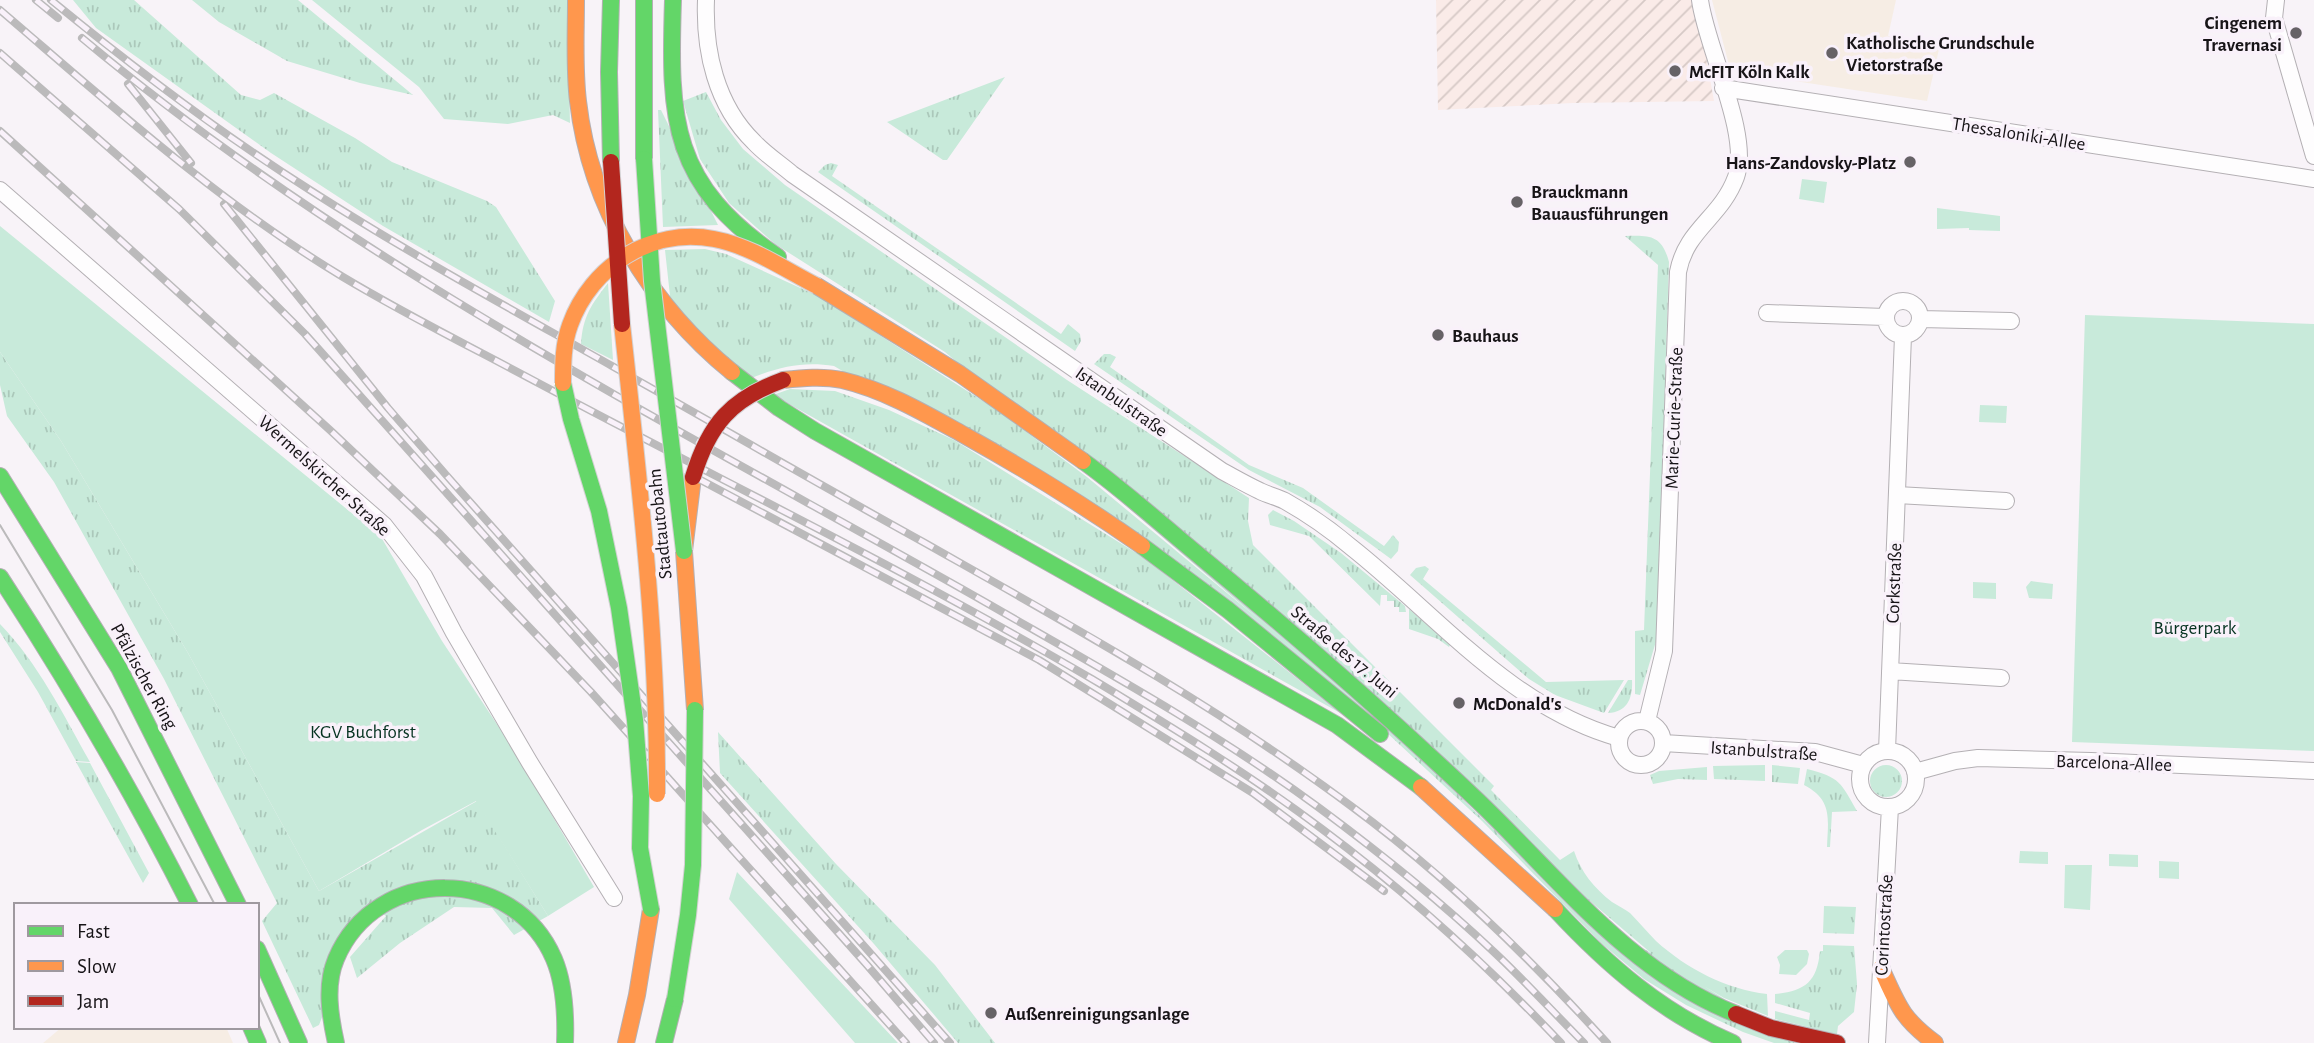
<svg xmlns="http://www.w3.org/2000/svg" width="2314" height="1043" font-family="'Alegreya Sans',sans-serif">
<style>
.industrial{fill:url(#industrial-furrows)}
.education{fill:#f6ede4}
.grass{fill:url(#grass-tufts)}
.green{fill:#c8eada}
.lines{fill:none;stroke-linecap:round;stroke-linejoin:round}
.street-casing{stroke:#b4b0b4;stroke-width:18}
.fast-casing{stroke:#b4b0b4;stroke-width:18}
.slow-casing{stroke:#b4b0b4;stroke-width:18}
.jam-casing{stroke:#b4b0b4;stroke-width:18}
.street{stroke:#fefdfe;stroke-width:16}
.fast{stroke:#63d668;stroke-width:16}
.slow{stroke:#ff974d;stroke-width:16}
.jam{stroke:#b3261e;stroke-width:16}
.tram{stroke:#bbbabb;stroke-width:2}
.rail-casing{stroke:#bbbabb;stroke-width:8}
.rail{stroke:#f9f1fa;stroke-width:5;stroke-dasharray:16;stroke-linecap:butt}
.fast-bridge-casing{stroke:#d3d1d3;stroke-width:18;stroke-linecap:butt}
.slow-bridge-casing{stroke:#d3d1d3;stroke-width:18;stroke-linecap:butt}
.jam-bridge-casing{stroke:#d3d1d3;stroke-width:18;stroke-linecap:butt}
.fast-bridge{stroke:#63d668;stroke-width:16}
.slow-bridge{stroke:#ff974d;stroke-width:16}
.jam-bridge{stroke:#b3261e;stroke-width:16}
.poi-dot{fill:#666266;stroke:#f9f1fa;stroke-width:2.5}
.labels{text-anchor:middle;stroke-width:7;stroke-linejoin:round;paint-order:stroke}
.poi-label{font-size:19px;font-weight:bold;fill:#171417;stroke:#f9f1fa;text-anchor:start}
.street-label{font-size:19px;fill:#171417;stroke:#f9f1fa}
.park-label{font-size:19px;fill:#053220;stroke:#f9f1fa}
</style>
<defs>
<pattern id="industrial-furrows" width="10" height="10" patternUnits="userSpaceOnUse" patternTransform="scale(1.75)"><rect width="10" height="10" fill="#faebe8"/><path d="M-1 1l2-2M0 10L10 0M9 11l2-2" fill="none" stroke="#d6c9c6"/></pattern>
<pattern id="grass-tufts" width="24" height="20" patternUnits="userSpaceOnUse" patternTransform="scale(1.75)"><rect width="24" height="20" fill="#c8eada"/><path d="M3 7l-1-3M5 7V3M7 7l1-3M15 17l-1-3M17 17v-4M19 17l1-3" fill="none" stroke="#abc8ba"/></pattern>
</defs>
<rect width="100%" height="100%" fill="#f8f3f8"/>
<path class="industrial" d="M1436 0H1696L1714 101 1573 103 1438 110Z"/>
<path class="education" d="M1712 0H1896L1888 36 1940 45 1927 101 1736 72 1729 65Z
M62 1027H226L233 1043H43Z"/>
<path class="grass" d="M73 0H134L241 95 260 100 274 93 355 138 392 162 487 201 496 207 555 301 549 322 383 226 271 153 96 28Z
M192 0H298L413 95 360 83 287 61 219 22Z
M312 0H567L570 123 553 115 508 124 444 119 419 87Z
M1005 77 947 160H943L887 122Z
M706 92 721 120 743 149 785 185 1067 380 1249 498 1248 521 1253 545 1494 786 1491 790 1560 860 1574 851C1581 872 1594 888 1612 902 1618 906 1625 909 1630 913 1639 922 1647 932 1656 941 1687 969 1726 989 1767 994L1768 1016 1724 998 1658 959 945 352 775 244 729 203 700 159 683 101Z
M658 110H661L718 225 663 227Z
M831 163 838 165 832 176 1061 334 1068 324 1080 334 1081 341 1075 351 818 172 825 165Z
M1625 236C1650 235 1662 235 1669 262L1657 638 1640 695 1635 694V631L1644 630 1658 265Z
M705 249 726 254 818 296 997 410 1087 477 1389 727 1566 900 1795 1043H1774L1743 1032 1686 1005 1644 979 1602 944 1482 821 1386 732 1231 603 834 366C803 361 778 367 749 379L671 305 665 250Z
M608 283 613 360 581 344C583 316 591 305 608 283Z
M0 352 61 441 188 653 319 891 477 801 548 916 514 935 492 908 454 907 400 943 357 978 350 957 386 916 367 904 319 1025 313 1028 262 921 277 903 164 679 54 482 7 416 0 385Z
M1104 354H1110L1116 357 1110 367 1249 465 1303 488 1384 546 1393 535 1399 542 1398 551 1391 559 1320 507 1249 470 1094 364Z
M790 389 835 391 889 410 954 440 1146 559 1342 714 773 395Z
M1273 510 1294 521 1341 553 1405 606 1406 612H1399V607H1394V601H1387V595H1381L1380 606 1309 536 1270 525 1268 515Z
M1425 566 1429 569 1423 579 1546 682 1624 680 1604 713 1555 695 1529 679 1410 575 1416 568Z
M1409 609 1450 645 1449 647 1438 639 1409 629Z
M0 624C38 663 63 714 90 762L76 761 38 692 0 632Z
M1628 680H1632C1633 697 1628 712 1608 713Z
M718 732 836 864 935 965 995 1043H958L874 944 720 773Z
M76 762 90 763 149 873 143 883Z
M1870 781a16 16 0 1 1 32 0a16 16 0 1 1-32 0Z
M1765 765V781L1714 779 1713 766Z
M1772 765 1800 768 1798 784 1772 782Z
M1707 767V780L1678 779 1653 784 1650 775 1659 771Z
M1807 769C1840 777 1841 783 1857 811L1832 812 1830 847H1827C1828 819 1833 800 1804 785Z
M1824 906 1856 907 1854 934 1823 933Z
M1823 945 1854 946 1857 984 1854 1012 1838 1026 1837 1034 1775 1019V1011L1809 1020 1810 1013 1775 1003V994C1804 991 1817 983 1820 951H1823Z"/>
<path class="green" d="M1802 179 1827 182 1824 203 1799 199Z
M1937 208 2000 216V231L1969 230V228L1937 229Z
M0 226 381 537 442 641 512 747 594 887 548 916 476 801 422 830 319 891 188 653 61 441 0 352Z
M2085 315 2314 324V751L2072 742Z
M1980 405 2007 406 2006 423 1979 422Z
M2031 581 2053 584 2052 599 2029 598 2026 587Z
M1973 582 1996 583V599L1973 598Z
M2020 851 2048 852V864L2019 863Z
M2109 854 2138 855V867L2109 866Z
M2159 861 2179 862V879L2159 878Z
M2065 865H2092L2090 910 2064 908Z
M737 872 898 1043H855L729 899Z
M1785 950H1807L1809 954 1807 964 1796 975 1779 974 1780 965 1777 957Z"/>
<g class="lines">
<defs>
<path id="street" d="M706 0C704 51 716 105 754 142 765 154 779 163 792 174L1222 471C1235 478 1247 485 1260 491 1268 495 1277 497 1285 501 1308 514 1331 530 1351 547 1436 614 1511 708 1619 738
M2276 0 2274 18 2314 156
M1723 88 2314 179
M0 190 384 525 424 576 454 633 530 763 614 898
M1886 318a17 17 0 1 1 34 0a17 17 0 1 1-34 0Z
M1767 313 1885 317
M1920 319 2011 321
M1897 495 2006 501
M1890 671 2001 678
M1619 743a22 22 0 1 1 44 0a22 22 0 1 1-44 0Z
M1647 721 1664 651 1678 272C1686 229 1721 218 1736 177 1751 135 1706 47 1700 0
M1663 743 1815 752 1863 765
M1860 779a28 28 0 1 1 56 0a28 28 0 1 1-56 0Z
M1887 751 1903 336
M1915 772 1955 761 1978 758 2091 761 2314 771
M1877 1043 1890 807"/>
<path id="fast" d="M611 0 609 72 611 162
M644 0V159
M673 0C669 121 671 184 778 257
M732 372 779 408 815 431 1337 725 1421 787
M1083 461C1125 491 1163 526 1202 558 1297 636 1388 716 1477 800 1557 876 1629 972 1736 1014
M0 476 119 668 238 905
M1142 546 1228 610 1380 734
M0 577C69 683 133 792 190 905
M1555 909C1607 965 1662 1013 1733 1043
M257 949 299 1043
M251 1027 258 1043
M336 1043C330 1016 325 985 336 959 376 864 514 865 554 959 565 985 566 1015 565 1043
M664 1043 675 999"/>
<path id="slow" d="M576 0C576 34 574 68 578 101 590 207 650 305 732 372
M817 286 960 374 1083 461
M783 380C802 378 823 376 842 380 885 390 926 414 964 435 1025 469 1085 506 1142 546
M693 477 684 551 695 710
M1421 787 1555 909
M1881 968C1898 1005 1901 1018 1935 1043
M626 1043 637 995 651 909"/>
<path id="jam" d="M1736 1014 1771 1028 1837 1043"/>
</defs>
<use href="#street" class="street-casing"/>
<use href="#fast" class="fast-casing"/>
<use href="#slow" class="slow-casing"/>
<use href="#jam" class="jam-casing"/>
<use href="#street" class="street"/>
<use href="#fast" class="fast"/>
<use href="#slow" class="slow"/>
<use href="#jam" class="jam"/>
<path class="tram" d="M0 525 112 710 215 905
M257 992 280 1043"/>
<defs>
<path id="rail" d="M36 0 58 18
M51 0C134 68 220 133 310 190 408 253 511 309 612 366 717 425 820 485 925 543 1070 625 1217 706 1351 806 1445 875 1529 957 1607 1043
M0 10C110 104 218 202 343 277 408 316 475 349 542 385 726 483 913 574 1092 679 1170 726 1249 774 1322 829 1408 893 1487 965 1561 1043
M82 38C355 266 677 427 985 602 1098 667 1213 730 1318 807 1379 852 1439 900 1494 952 1525 981 1554 1013 1584 1043
M0 53 179 209 305 334 867 965 934 1043
M128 84 191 163
M0 131 331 431 440 534 591 692 906 1043
M224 204 388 408 447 476 950 1043
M695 477 1039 660 1253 793 1384 891"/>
</defs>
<use href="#rail" class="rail-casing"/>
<use href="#rail" class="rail"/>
<defs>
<path id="fast-bridge" d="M644 159 652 281 684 551
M563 383 571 419 599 511 619 608 635 720 641 796 640 848 651 909
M675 999 688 915 693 865 695 710"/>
<path id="slow-bridge" d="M622 324C639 481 658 636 657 794
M563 383C563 364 563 344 570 325 591 266 652 227 714 239 751 246 784 269 817 286"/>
<path id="jam-bridge" d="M611 162 622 324
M693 477C709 424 731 399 783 380"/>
</defs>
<use href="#fast-bridge" class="fast-bridge-casing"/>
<use href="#slow-bridge" class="slow-bridge-casing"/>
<use href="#jam-bridge" class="jam-bridge-casing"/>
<use href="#fast-bridge" class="fast-bridge"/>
<use href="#slow-bridge" class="slow-bridge"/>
<use href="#jam-bridge" class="jam-bridge"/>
</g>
<g class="poi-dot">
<circle cx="2296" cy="33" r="7"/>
<circle cx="1832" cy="53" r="7"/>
<circle cx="1675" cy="71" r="7"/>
<circle cx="1910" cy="162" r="7"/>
<circle cx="1517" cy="202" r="7"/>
<circle cx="1438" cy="335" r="7"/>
<circle cx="1459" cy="703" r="7"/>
<circle cx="991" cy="1013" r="7"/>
</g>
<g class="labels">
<g class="poi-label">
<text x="2282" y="29" text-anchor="end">Cingenem<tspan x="2282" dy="22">Travernasi</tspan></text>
<text x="1846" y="49">Katholische Grundschule<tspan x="1846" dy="22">Vietorstraße</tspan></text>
<text x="1689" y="78">McFIT Köln Kalk</text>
<text x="1896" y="169" text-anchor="end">Hans-Zandovsky-Platz</text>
<text x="1531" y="198">Brauckmann<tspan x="1531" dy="22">Bauausführungen</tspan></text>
<text x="1452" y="342">Bauhaus</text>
<text x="1473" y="710">McDonald's</text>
<text x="1005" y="1020">Außenreinigungsanlage</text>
</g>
<g class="street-label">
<text transform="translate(2019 133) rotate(9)" y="7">Thessaloniki-Allee</text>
<text transform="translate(1122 401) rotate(35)" y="7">Istanbulstraße</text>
<text transform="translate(1673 418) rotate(-88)" y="7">Marie-Curie-Straße</text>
<text transform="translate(325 475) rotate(42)" y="7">Wermelskircher Straße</text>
<text transform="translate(659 524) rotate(-96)" y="7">Stadtautobahn</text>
<text transform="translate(1893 583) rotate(-88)" y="7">Corkstraße</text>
<text transform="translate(1345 651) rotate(40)" y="7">Straße des 17. Juni</text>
<text transform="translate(145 676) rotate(61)" y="7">Pfälzischer Ring</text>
<text transform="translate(1764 750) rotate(4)" y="7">Istanbulstraße</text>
<text transform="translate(2114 762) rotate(2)" y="7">Barcelona-Allee</text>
<text transform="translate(1883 925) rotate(-87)" y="7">Corintostraße</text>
</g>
<g class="park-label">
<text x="2195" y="634">Bürgerpark</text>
<text x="363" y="738">KGV Buchforst</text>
</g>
</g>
<rect x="14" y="903" width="245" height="126" fill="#f9f1fa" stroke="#9f999f" stroke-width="2"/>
<rect x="28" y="926" width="35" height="10" fill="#63d668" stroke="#9f999f" stroke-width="2"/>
<text x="77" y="938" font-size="21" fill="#171417">Fast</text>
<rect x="28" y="961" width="35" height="10" fill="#ff974d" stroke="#9f999f" stroke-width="2"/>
<text x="77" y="973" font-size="21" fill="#171417">Slow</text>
<rect x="28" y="996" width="35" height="10" fill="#b3261e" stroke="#9f999f" stroke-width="2"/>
<text x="77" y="1008" font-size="21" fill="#171417">Jam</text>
</svg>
